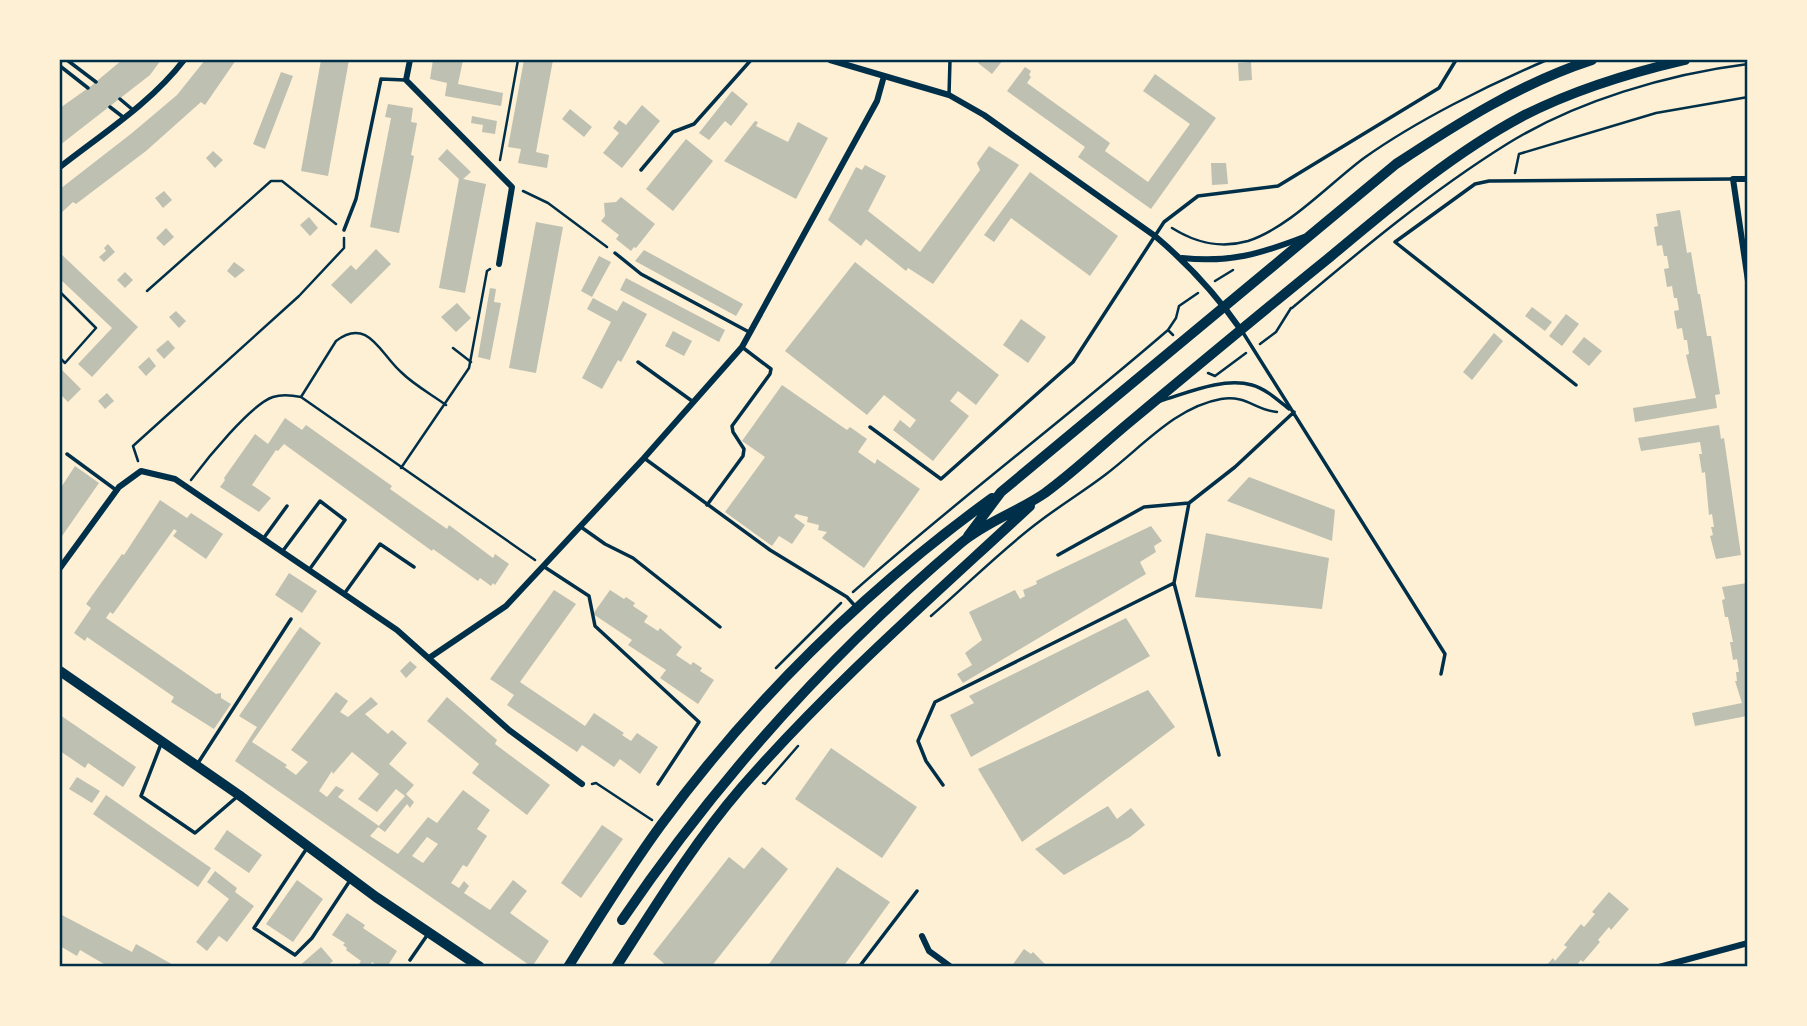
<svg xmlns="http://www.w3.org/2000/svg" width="1807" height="1026" font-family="Lato,sans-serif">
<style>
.building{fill:#bec0b2;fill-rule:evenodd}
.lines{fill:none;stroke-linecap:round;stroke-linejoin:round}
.path{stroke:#003049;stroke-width:2.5}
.service{stroke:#003049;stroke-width:3.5}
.minor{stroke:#003049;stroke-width:6}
.primary{stroke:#003049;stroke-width:10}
.neatline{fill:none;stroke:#003049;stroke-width:2.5}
</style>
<rect width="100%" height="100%" fill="#fdf0d5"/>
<path class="building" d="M122 60 131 61 133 60H161L150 75 60 145V108L91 86Z
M205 60H236L205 105 201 102 146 151 76 204 73 202 60 214V189L132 133 177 95Z
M321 60H349L328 176 301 171Z
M433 60H463L458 84 503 93 501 106 445 96 447 83 430 79Z
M524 60H553L536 152 549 155 547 168 518 163 521 149 508 147Z
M980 60H1003L992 74 978 63Z
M1251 62 1252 80 1239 81 1238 63Z
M1025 67 1031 71 1029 75 1031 77 1027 83 1110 143 1105 151 1148 182 1190 124 1143 91 1155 74 1216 118 1151 209 1078 157 1085 147 1007 91Z
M281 72 293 76 265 149 253 144Z
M732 91 748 104 731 126 725 121 709 140 699 133Z
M388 104 413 108 411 122 417 123 411 155 414 156 399 233 370 227 391 118 385 117Z
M642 105 660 121 622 168 603 153 619 133 613 128 619 120 626 125Z
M570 109 592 127 584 137 562 119Z
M472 116 497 121 495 134 482 132 483 125 471 123Z
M755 121 758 122 756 126 788 142 798 122 828 138 796 199 724 161Z
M686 139 713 161 673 211 646 189Z
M989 146 1019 165 933 284 908 268 906 271 866 239 861 246 828 220 856 167 862 170 865 165 886 176 868 211 920 252 980 170 977 163Z
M447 149 471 172 463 179 486 184 465 293 439 288 459 179 438 159Z
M213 151 223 160 215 168 206 158Z
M1211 163H1226L1228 184 1212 185Z
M1030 172 1118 236 1090 276 1011 218 994 242 984 235Z
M164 191 172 200 163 208 155 198Z
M621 197 655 224 636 248 634 247 631 251 616 239 619 235 601 221 605 216 604 203 616 202Z
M1680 210 1687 253 1691 252 1698 294H1700L1707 336H1711L1720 394 1715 395 1717 408 1635 422 1633 408 1696 398 1686 355 1689 354 1687 340H1684L1682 328 1677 329 1674 311 1679 310 1677 298H1674L1672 286 1667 287 1664 269 1669 268 1667 256H1664L1662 245 1657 246 1654 227 1658 226 1656 214Z
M309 217 318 228 310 236 300 225Z
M536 222 563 227 536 373 509 368Z
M166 228 174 237 164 246 156 238Z
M108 244 115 252 104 262 99 257 106 251 104 248Z
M376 249 391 264 351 304 331 285 351 265 356 270Z
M644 250 743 304 736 316 635 261Z
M60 253 138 327 92 377 78 364 112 328 60 279Z
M599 256 611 262 592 297 581 291Z
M234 262 245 270 235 278 227 271Z
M855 262 999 375 976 405 958 391 950 401 969 416 933 461 893 430 900 420 910 428 916 420 884 395 867 415 785 351Z
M125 272 133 280 125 288 117 280Z
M626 278 725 330 719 342 620 290Z
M490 288 496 289 494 302 501 303 490 360 478 357Z
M593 298 617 311 623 301 647 314 621 362 618 360 602 389 582 378 611 322 587 309Z
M457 303 471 318 456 332 441 317Z
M1532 307 1552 322 1545 331 1525 316Z
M176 311 186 321 179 328 169 317Z
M1566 314 1579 324 1562 346 1549 336Z
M1021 319 1046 337 1028 363 1003 345Z
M673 331 692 341 684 356 665 346Z
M1494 333 1503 341 1472 380 1463 372Z
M1584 337 1602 351 1589 366 1572 352Z
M168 340 175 348 164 359 156 350Z
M149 357 156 366 146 376 138 367Z
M60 368 81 389 68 402 60 394Z
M782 385 847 430 850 427 867 439 858 452 875 464 877 459 920 489 864 568 822 538 827 532 818 530 819 525 807 522 808 517 796 514 794 517 805 525 792 544 779 536 772 546 725 512 765 457 742 441Z
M107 393 114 401 105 409 98 401Z
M285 418 302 430 306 425 392 486 390 489 447 529 449 525 493 558 495 554 509 564 495 585 493 583 491 586 480 578 478 581 433 549 432 551 284 444 278 451 276 450 252 485 271 498 259 512 220 487 225 480 224 478 255 434 268 444Z
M1719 425 1721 439 1724 438 1741 555 1716 559 1710 536 1713 535 1711 527H1714L1712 514 1709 515 1705 472 1702 473 1699 454H1702L1700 442 1641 451 1638 438Z
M75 466 99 483 60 539V489Z
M1249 477 1335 510 1332 541 1227 501Z
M160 500 187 518 191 513 223 534 206 559 173 536 177 531 174 529 113 614 110 612 106 618 216 694 221 693V698L231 704 214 729 171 702 174 697 87 637 85 641 74 633 91 608 86 604 122 554 124 555Z
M1151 526 1162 541 1154 546 1156 552 1140 562 1146 574 963 683 957 674 972 665 965 653 982 640 969 612 1015 590 1020 599 1025 596 1023 590 1037 584 1036 581Z
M1206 533 1329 558 1322 609 1195 597Z
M289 573 317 591 302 613 275 595Z
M1747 583V716L1695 726 1692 713 1742 703 1735 681H1737L1736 672H1739L1737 659 1733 660 1730 642H1733L1728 617H1725L1722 600 1725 599 1722 587Z
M554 590 576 604 520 682 585 726 594 713 624 733 622 735 631 741 637 733 658 747 640 774 620 759 614 767 582 745 577 752 507 705 514 695 490 679Z
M610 590 624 599 626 597 635 603 633 606 648 616 644 622 658 631 660 628 682 647 676 655 691 665 693 662 702 668 700 671 714 680 698 704 660 678 666 670 628 645 632 640 593 614Z
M1126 618 1150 656 971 757 950 715 974 703 969 696Z
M300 627 321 643 252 742 287 765 285 767 296 775 308 762 291 750 336 692 348 701 340 712 348 717 371 697 378 704 365 714 388 734 392 730 407 743 389 764 414 785 406 794 414 802 410 808 407 804 385 832 378 827 405 796 396 789 377 812 358 799 379 774 352 752 333 774 332 771 319 791 327 797 336 786 344 790 338 797 379 826 370 836 398 854 428 817 437 823 463 790 490 810 477 829 487 836 467 867 463 865 451 883 459 888 464 881 469 886 464 893 490 910 513 880 527 891 510 913 549 941 532 967 235 761 257 727 239 716ZM427 837 438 844 423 863 412 856Z
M410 661 417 667 406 678 400 671Z
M1148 690 1175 727 1022 842 978 769Z
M447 697 497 740 495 744 550 785 527 815 472 773 479 764 427 721Z
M60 715 136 767 123 787 88 763 85 768 60 751Z
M831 748 917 807 882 858 795 799Z
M77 777 100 791 92 803 69 789Z
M106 795 211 868 198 887 93 814Z
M1108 806 1117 819 1131 808 1145 825 1130 837 1064 875 1035 849Z
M602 825 623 839 581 898 561 883Z
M227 830 262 855 249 873 214 849Z
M762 847 788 869 711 967H668L653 954 729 857 744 869Z
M837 867 890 902 843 967H767Z
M215 871 237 888 235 892 254 906 227 942 219 936 207 951 196 942 229 899 207 882Z
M297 880 323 899 293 942 266 924Z
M1609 892 1629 909 1611 930 1609 927 1598 940 1600 942 1583 962 1581 960 1575 967H1545L1553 958 1555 961 1567 947 1564 945 1581 924 1584 927 1595 914 1592 912Z
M347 913 365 925 363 928 397 951 387 967H379L372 962 369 967H363L359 964 361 961 346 950 347 948 343 945 345 943 332 935Z
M60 914 132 952 136 944 177 967H109L80 950 77 956 60 946Z
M321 947 333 961 326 967H298Z
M1024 949 1031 954 1033 952 1048 967H1011Z"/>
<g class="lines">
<path class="path" d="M500 160 518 60
M1515 173 1519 154 1656 113 1748 97
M523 191 548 203 607 247
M1172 228C1196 243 1220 249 1248 241 1290 227 1329 184 1364 158 1416 121 1488 85 1547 60
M1215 281 1233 270
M147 291 271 181H282L336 224
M60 292 96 328 65 363 60 358
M1292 308C1361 250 1430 192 1507 144 1576 101 1668 74 1748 64
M1173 335 1168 330 1176 318 1179 306 1198 293
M1260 344 1276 332 1291 308
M453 348 471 362
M1208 373 1215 376 1246 353
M301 397 336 341C368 316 381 355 401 372 414 385 431 394 446 405
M138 461 133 446 299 296 344 248V238
M401 468 469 368 487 271 490 269
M191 480C206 460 251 404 273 397 282 394 291 395 301 397L535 560
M853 592C956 501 1065 419 1168 330
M931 616C967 585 1001 550 1040 521 1061 505 1084 491 1105 475 1141 448 1175 407 1221 399 1247 395 1255 410 1277 412
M776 668 841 603
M763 783 765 784 798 746
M592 784 596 783 652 820"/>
<path class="service" d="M67 60 96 82
M60 66 88 88
M949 95 950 60
M120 99 133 110
M110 107 123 117
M641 170 673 132 694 124 751 60
M344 230 356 199 381 79 405 80
M615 253 641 274 749 332
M1242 331 1445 654 1441 674
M638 362 692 401
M1576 385 1395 242 1475 184 1489 181 1732 179
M1160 401C1187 393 1223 377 1252 385 1266 389 1278 400 1289 409
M870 427 941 479 1073 362 1164 222 1198 196 1278 186 1439 88 1456 60
M67 454 116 490
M644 458 770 550 847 597 856 607
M707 505 743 456 744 449 733 432 732 426 770 374 771 369 742 347
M581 527 605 544 633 558 720 627
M263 539 287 506
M282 552 320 501 345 520 309 570
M1058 555 1144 507 1189 503
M543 566 589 596 595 626 699 722 658 784
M344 594 380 544 414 567
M161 744 141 796 195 833 238 796
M1219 755 1174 583 1189 503 1235 467 1294 412
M198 763 291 619
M943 785 926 761 918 741 935 702 1174 583
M307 848 254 928 295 955 312 938 351 879
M410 960 428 934
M859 967 917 891"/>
<path class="minor" d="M410 60 406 80 512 187 499 264
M830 60 949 95 984 115 1155 236C1188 264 1216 294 1241 330
M60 167C102 134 151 103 184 60
M1748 179H1733L1748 281
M1182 258C1230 263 1260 254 1304 237
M60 568 119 487 141 471 175 479 397 630 509 730 582 784
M429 658 506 606 644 458 742 347 877 101 884 76
M922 936 929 951 951 967
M1659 967 1748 943"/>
<path class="primary" d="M968 536 1001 492 1396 164C1458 123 1521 83 1592 60
M60 671 239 795 376 897 480 967
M622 920C719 777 830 654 961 543 986 522 1019 511 1045 493 1075 471 1102 445 1131 421 1197 366 1263 311 1330 257 1390 207 1452 154 1521 117 1573 90 1629 73 1685 60
M568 967C598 919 628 870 661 825 753 700 867 589 992 498
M616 967C656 905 693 844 741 788 830 686 931 598 1030 506"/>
</g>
<rect width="1807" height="1026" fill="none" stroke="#fdf0d5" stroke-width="122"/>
<rect x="61" y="61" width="1685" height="904" class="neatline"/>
</svg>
